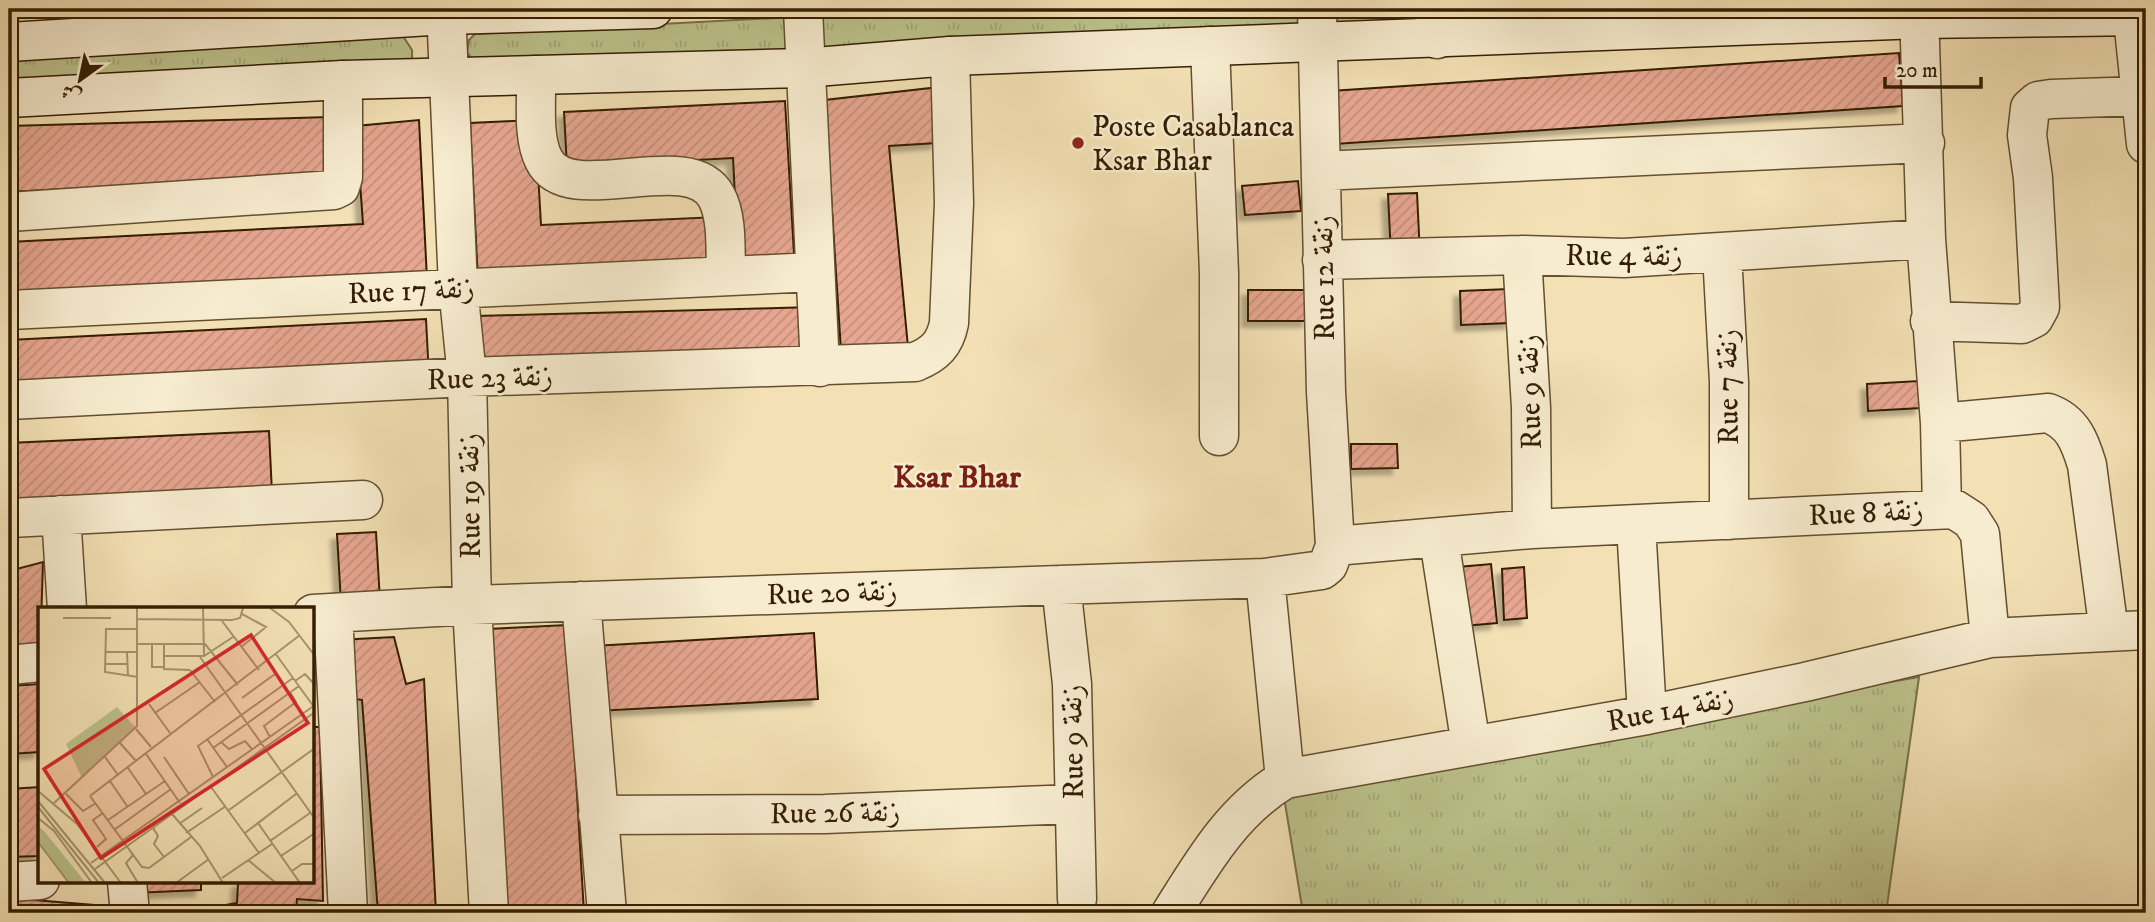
<svg xmlns="http://www.w3.org/2000/svg" width="2155" height="922" font-family="'IM FELL DW Pica',Amiri,serif">
<style>
.grass{fill:url(#grass-tufts);stroke:#787048;stroke-width:2}
.building{fill:url(#building-hatch);stroke:#351e03;stroke-width:2;filter:url(#shadow)}
.lines{fill:none;stroke-linecap:round;stroke-linejoin:round}
.street-casing{stroke:#644f30;stroke-width:41}
.secondary-casing{stroke:#351e03;stroke-width:41}
.street{stroke:#f7eccf;stroke-width:38}
.secondary{stroke:#f7eccf;stroke-width:38}
.poi-dot{fill:#8f2418;stroke:#f7eccf;stroke-width:2.5}
.labels{text-anchor:middle;stroke-width:5;stroke-linejoin:round;paint-order:stroke}
.poi-label{font-size:30px;fill:#351e03;stroke:#f7eccf;text-anchor:start}
.street-label{font-size:30px;fill:#351e03;stroke:#f7eccf}
.neighbourhood-label{font-size:32px;font-weight:bold;fill:#7a1f14;stroke:#f7eccf}
.inset-road{fill:none;stroke:#a7936e;stroke-width:2}
.view{fill:#d62828;fill-opacity:0.15;stroke:#d62828;stroke-width:3.5}
.inset-edge{fill:none;stroke:#351e03;stroke-width:3.5}
</style>
<defs>
<pattern id="grass-tufts" width="24" height="20" patternUnits="userSpaceOnUse" patternTransform="scale(1.75)"><rect width="24" height="20" fill="#bcc28c"/><path d="M3 7l-1-3M5 7V3M7 7l1-3M15 17l-1-3M17 17v-4M19 17l1-3" fill="none" stroke="#a2a677"/></pattern>
<pattern id="building-hatch" width="6" height="6" patternUnits="userSpaceOnUse" patternTransform="scale(1.75)"><rect width="6" height="6" fill="#e6a690"/><path d="M-1 1l2-2M0 6l6-6M5 7l2-2" fill="none" stroke="#c68e7b"/></pattern>
<filter id="shadow"><feDropShadow dx="-6" dy="6" stdDeviation="2" flood-color="#0004"/></filter>
</defs>
<rect width="100%" height="100%" fill="#f3e1b5"/>
<filter id="stains"><feTurbulence type="fractalNoise" baseFrequency=".00286" numOctaves="4"/><feColorMatrix values="0 0 0 0 .2 0 0 0 0 .09 0 0 0 0 .02 0 0 0 .5 -.17"/></filter>
<radialGradient id="worn" r=".72"><stop offset=".6" stop-color="#630" stop-opacity="0"/><stop offset="1" stop-color="#630" stop-opacity=".3"/></radialGradient>
<path class="grass" d="M944 9H1966L819 59H472L467 52 469 40 475 34Z
M403 36 412 50V60L9 86V58Z
M1919 677 1886 913H1303L1282 785Z"/>
<path class="building" d="M1899 53 1903 106 1335 144 1331 91Z
M940 87 937 143 889 146 908 347 841 351 825 100Z
M785 101 795 271 739 274 733 158 567 167 564 112Z
M329 117 326 175 9 192V126Z
M419 120 427 279 9 297V242L363 224 356 126Z
M535 120 541 225 718 217 721 269 478 280 470 123Z
M1298 181 1301 211 1245 215 1242 186Z
M1417 193 1420 255 1391 256 1388 194Z
M1509 289 1511 323 1461 325 1460 291Z
M1248 290H1308V321H1248Z
M813 307 817 359 476 368V316Z
M426 319 429 377 9 399V340Z
M1919 381 1921 408 1868 411 1867 384Z
M269 431 272 493 9 505V443Z
M1351 444H1397L1398 468 1351 469Z
M376 532 380 601 341 603 337 534Z
M43 562 40 653H9V571Z
M1491 564 1497 623 1464 626 1458 567Z
M1524 567 1527 618 1504 620 1502 569Z
M567 625 584 913H504L488 629Z
M814 633 818 699 597 711 594 646Z
M394 637 406 684 424 679 436 913H378L362 700 350 698 338 640Z
M40 684V752L9 754V686Z
M313 727H320L323 901 297 899 296 913H180L237 903 238 882H313Z
M40 787V856L9 857V789Z
M133 882H201V890L133 893Z
M9 898 94 905V913H9Z"/>
<g class="lines">
<defs>
<path id="street" d="M446 9 458 287 467 377 472 605 489 913
M803 9 820 367
M1435 9 1437 39
M1919 9 1926 239 1940 423 1942 508
M2132 9 2146 144
M1210 46 1219 273V436
M536 75C537 100 532 137 544 160 569 210 688 146 716 196 728 217 725 252 726 275
M1321 171 1925 143
M9 212 334 190 340 187 343 177V80
M1722 253 1729 382V520
M1522 255 1531 408 1532 529
M1322 260 1522 255 1624 258 1926 239
M9 310 814 272
M1930 321 2022 324 2034 318 2040 307 2033 178 2027 135 2030 108 2038 101 2051 99 2140 96
M9 400 467 377 915 362C935 354 945 344 949 323L954 203 950 56
M1940 423 2048 413C2073 422 2080 442 2087 465L2109 632
M61 515 67 609
M10 518 363 500
M1636 525 1647 715
M1439 539 1471 746
M1335 546 1532 529 1954 509 1971 520 1980 534 1990 638
M1265 578 1285 779
M1061 585 1072 684 1077 899
M581 601 607 913
M333 613 348 913
M313 614 472 605 1265 578 1322 570 1328 565 1335 546 1326 392 1317 9
M9 665 40 662
M598 815 825 814 1073 804
M9 882 40 880
M127 882 130 913
M1171 913C1203 862 1232 811 1285 779L1647 715 1805 682 1990 638 2146 630"/>
<path id="secondary" d="M9 42 446 15 653 9
M9 98 343 80 804 68 950 56 1920 19 2146 16"/>
</defs>
<use href="#street" class="street-casing"/>
<use href="#secondary" class="secondary-casing"/>
<use href="#street" class="street"/>
<use href="#secondary" class="secondary"/>
</g>
<circle class="poi-dot" cx="1078" cy="143" r="7"/>
<g class="labels">
<g class="poi-label">
<text x="1092" y="136">Poste Casablanca<tspan x="1092" dy="34">Ksar Bhar</tspan></text>
</g>
<g class="street-label">
<text x="1624" y="265">Rue 4 زنقة</text>
<text transform="translate(1323 278) rotate(-91)" y="10">Rue 12 زنقة</text>
<text transform="translate(411 290) rotate(-3)" y="10">Rue 17 زنقة</text>
<text transform="translate(490 377) rotate(-2)" y="10">Rue 23 زنقة</text>
<text transform="translate(1727 387) rotate(-91)" y="10">Rue 7 زنقة</text>
<text transform="translate(1529 392) rotate(-92)" y="10">Rue 9 زنقة</text>
<text transform="translate(469 496) rotate(-91)" y="10">Rue 19 زنقة</text>
<text transform="translate(1866 512) rotate(-3)" y="10">Rue 8 زنقة</text>
<text transform="translate(832 592) rotate(-2)" y="10">Rue 20 زنقة</text>
<text transform="translate(1670 709) rotate(-11)" y="10">Rue 14 زنقة</text>
<text transform="translate(1072 742) rotate(-91)" y="10">Rue 9 زنقة</text>
<text transform="translate(835 812) rotate(-1)" y="10">Rue 26 زنقة</text>
</g>
<g class="neighbourhood-label">
<text x="957" y="487">Ksar Bhar</text>
</g>
</g>
<g transform="translate(38 607)">
<rect width="276" height="276" fill="#f3e1b5"/>
<path d="M79 100 98 121 44 171 28 137ZM0 219 6 224 48 276H30L0 234Z" fill="#bcc28c"/>
<path class="inset-road" d="M165 1 166 49M232 1 251 15 277 49M25 11H73M99 12 194 13 202 11 205 1M184 14 221 63M100 22H68L67 65 100 70M100 37H167L200 78M114 37V60H126M126 37V62L152 63M203 40 228 20 204 7M67 45H100M89 45 90 69M237 46 276 100M126 49H166L195 30M162 50 277 212M67 57H89M152 63 177 95M257 74 267 67 277 78M204 91 237 67M111 97 132 126M117 106 162 75M98 122 113 140M232 130 226 119 258 95 252 85M169 132 189 160M183 135 191 142 207 134 214 142M82 136 98 154M175 141 261 79M108 147 142 196M67 150 80 168M126 150 151 187M90 161 108 187M175 170 160 139 255 71M72 174 89 199M173 180 221 246M0 184 39 217 83 276M28 187 45 204 58 196M52 189 262 28M52 189 104 260 111 261M0 194 67 276M16 196 99 119V1M0 200 61 276M191 203 277 141M134 207 162 239 185 276M0 211 16 224 54 276M70 213 127 174M220 216 262 276M141 217 164 201M115 221 120 229 116 237 126 250M76 223 133 182M148 226 188 199M207 226 258 187M232 234 272 206M0 235 31 276M59 240 68 232 55 213 65 206M95 248 88 256 100 276M243 249 277 226M210 253 238 276M53 256 277 98M111 261 153 230M57 262 277 105M254 264 264 257H277M184 271 234 237M138 276 171 252"/>
<path class="view" d="M213 28 270 116 63 251 6 162Z"/>
<rect width="276" height="276" class="inset-edge"/>
</g>
<rect width="2155" height="922" fill="none" stroke="#f3e1b5" stroke-width="35"/>
<rect x="10" y="10" width="2134" height="901" fill="none" stroke="#351e03" stroke-width="3.5"/>
<rect x="18" y="18" width="2120" height="887" fill="none" stroke="#351e03" stroke-width="2"/>
<g transform="translate(80 80) rotate(213)" stroke="#f7eccf" stroke-width="5" paint-order="stroke">
<path d="M0-5L12 26L0 18L-12 26Z" fill="#351e03"/>
<text y="-10" font-size="19" font-weight="bold" text-anchor="middle" fill="#351e03">ش</text>
</g>
<path d="M1885 77v10h96v-10" fill="none" stroke="#351e03" stroke-width="3.5"/>
<text x="1896" y="77" font-size="21" fill="#351e03" stroke="#f7eccf" stroke-width="5" paint-order="stroke">20 m</text>
<rect width="100%" height="100%" filter="url(#stains)"/>
<rect width="100%" height="100%" fill="url(#worn)"/>
</svg>
